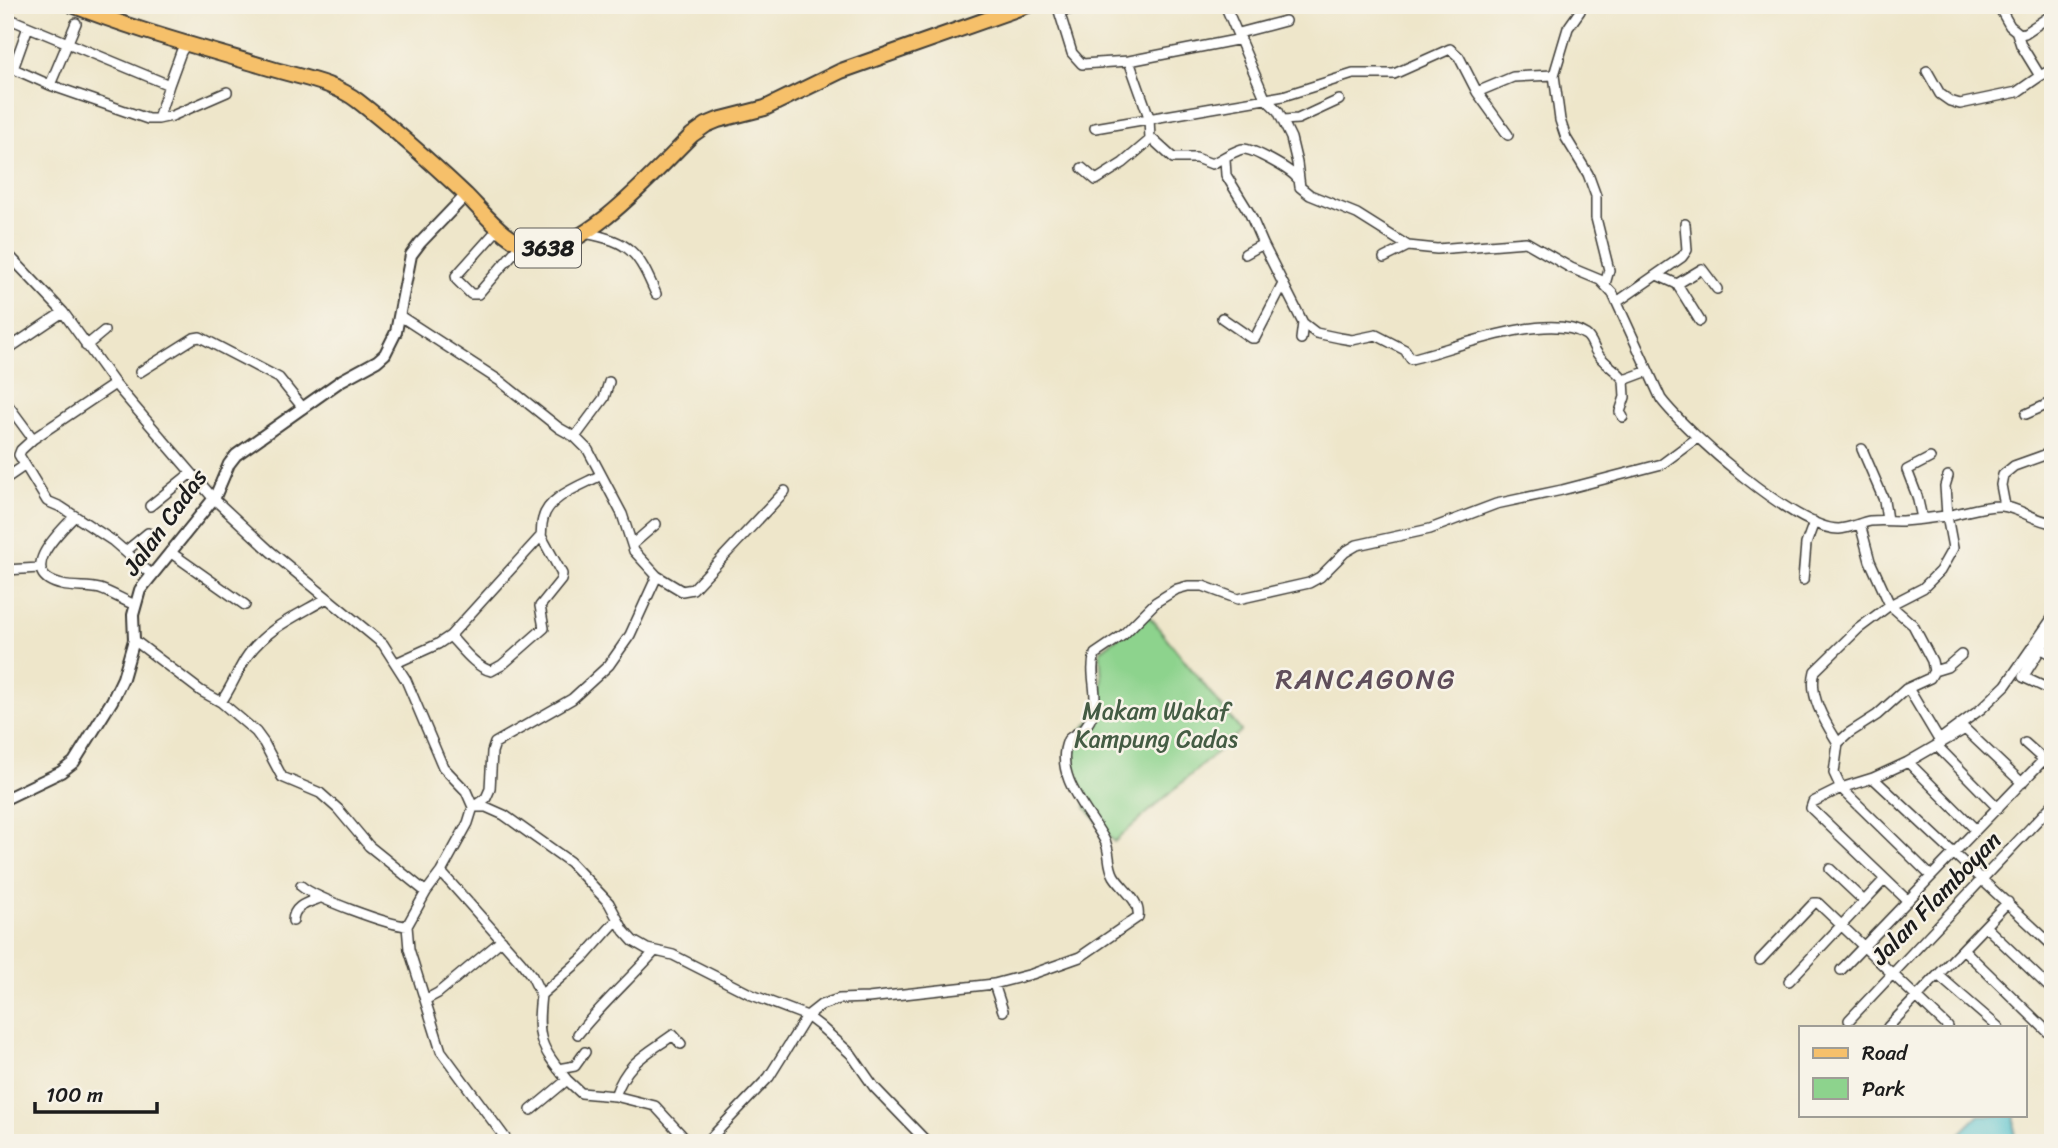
<svg xmlns="http://www.w3.org/2000/svg" width="2058" height="1148" font-family="Sriracha,sans-serif">
<style>
.green{fill:#8dd38d;stroke:#547854;stroke-width:2}
.water{fill:#54c1cc;stroke:#386e74;stroke-width:2}
.lines{fill:none;stroke-linecap:round;stroke-linejoin:round}
.minor-casing{stroke:#3c3a36;stroke-width:12}
.tertiary-casing{stroke:#3c3a36;stroke-width:14}
.primary-casing{stroke:#3c3a36;stroke-width:18}
.minor{stroke:#fff;stroke-width:9}
.tertiary{stroke:#fff;stroke-width:10}
.primary{stroke:#f6c06b;stroke-width:14}
.labels{text-anchor:middle;stroke-width:5;stroke-linejoin:round;paint-order:stroke}
.shield{fill:#f7f3e8;stroke:#5e5c59;stroke-width:2}
.shield-label{font-size:23px;font-weight:bold;fill:#1c1c1c}
.street-label{font-size:24px;fill:#1c1c1c;stroke:#f7f3e8}
.park-label{font-size:24px;fill:#445c44;stroke:#f7f3e8}
.quarter-label{font-size:28px;letter-spacing:2px;fill:#604f5b;stroke:#f7f3e8}
</style>
<rect width="100%" height="100%" fill="#f7f3e8"/>
<filter id="ink" filterUnits="userSpaceOnUse"><feTurbulence type="fractalNoise" baseFrequency=".0143" numOctaves="2"/><feDisplacementMap in="SourceGraphic" scale="14" xChannelSelector="R" yChannelSelector="G"/><feConvolveMatrix kernelMatrix="1 2 1 2 8 2 1 2 1" color-interpolation-filters="sRGB"/></filter>
<filter id="wash" filterUnits="userSpaceOnUse"><feTurbulence type="fractalNoise" baseFrequency=".00686" numOctaves="4" result="noise"/><feDisplacementMap in="SourceGraphic" scale="28" xChannelSelector="R" yChannelSelector="G"/><feGaussianBlur stdDeviation="1.57" result="paint"/><feColorMatrix in="noise" values="0 0 0 0 0 0 0 0 0 0 0 0 0 0 0 0 0 1.4 0 .05"/><feComposite in="paint" operator="in"/></filter>
<g filter="url(#wash)">
<rect width="100%" height="100%" fill="#eee6ca"/>
<path class="green" d="M1148 615 1241 731 1114 842 1086 808 1084 797 1068 765 1066 752 1071 741 1095 716 1102 682 1100 651Z"/>
<path class="water" d="M1979 1115H2015L2014 1143H1950Z"/>
</g>
<g filter="url(#ink)">
<g class="lines">
<defs>
<path id="minor" d="M1096 5 1059 11 1072 53 1082 64 1129 61 1241 39
M1225 5 1265 98 1278 111 1291 138 1297 163 1300 187 1310 195 1357 214 1408 246 1437 249 1526 242 1571 268 1600 280 1613 294 1661 399C1687 433 1797 530 1839 529 1850 528 1860 523 1870 521 1881 520 1892 521 1902 521 1916 520 1931 518 1945 516 1964 513 1983 505 2002 506 2019 508 2035 521 2053 523
M1998 5 2010 26 2020 34 2025 33 2053 14
M1580 11 1568 28 1554 75 1560 120 1566 138 1588 174 1596 196V218L1609 270 1605 284
M5 17 169 85 181 52 186 44
M1239 33 1285 21
M2017 33 2021 45 2040 76 2053 69
M5 65 50 85 148 119H158L169 85
M13 69 28 27
M1927 71 1940 94 1950 101 1960 104 2017 92 2040 76
M50 85 76 23
M1477 92 1508 135
M158 119 172 116 227 92
M1283 120 1298 119 1339 100
M1095 128 1283 96 1353 74H1394L1450 49 1459 57 1477 92 1513 77 1554 75
M1151 138 1173 158H1196L1212 164C1220 160 1235 150 1243 149 1252 148 1291 170 1297 178
M1225 159 1226 175 1250 214 1263 244 1245 254
M1082 168 1096 180 1123 163 1150 140 1149 117 1129 61
M498 229 456 276 457 280 471 294H478L517 249 525 245
M585 233C631 242 638 252 656 294
M1263 244 1303 323 1301 339
M5 251 63 312 115 384 213 498 270 551 383 644 406 680 443 767 466 791 473 807H486L504 815 570 862 609 903 624 931 633 941 647 949 673 955 752 995 807 1016 820 1026 851 1054 874 1087 928 1143
M1384 258 1408 246
M1657 275 1677 284 1700 321
M1677 284 1702 269 1717 289
M1617 302 1682 257 1687 250 1685 224
M400 316 500 381 559 428 575 437 588 450 622 514 634 551 657 576 630 635 609 665 572 699 495 743 492 752 490 789 486 798 473 807 468 823 441 872 426 892 407 926 409 949 441 1051 509 1143
M1222 318 1251 338H1255L1283 284
M1303 323 1316 333 1340 338 1352 340 1376 335 1405 350 1411 359C1452 349 1549 310 1586 335 1592 339 1593 348 1597 353 1604 364 1616 369 1624 380
M86 346 104 331
M5 351 63 312
M140 372 194 338 200 337 279 378 303 408
M5 401 33 439 21 450 19 455 47 501 61 507 113 541 152 575
M2026 414 2053 402
M1623 417 1620 412 1625 397 1624 380 1648 371
M575 437 604 398 609 382
M33 439 115 384
M1862 449 1884 500 1887 520
M5 479 24 466
M150 506 191 473
M2005 506 2001 485 2003 475 2014 466 2053 452
M75 516C58 533 15 574 62 585 75 588 88 586 100 589 112 593 123 600 135 605
M1922 518 1917 496 1907 470 1930 458
M1860 524 1870 561 1890 605 1913 625 1932 661 1934 671 1930 678 1906 689 1877 715 1849 733 1838 743 1834 773 1841 788 1813 802 1811 808 1908 901
M633 544 656 524
M126 551 148 533
M170 552 245 605
M5 570 40 568
M657 576 682 591 693 589 785 491
M1803 580 1806 544 1814 522
M2053 629 2023 677 2053 691
M450 636C461 647 475 667 491 671L502 665 544 628 540 606 561 580 562 574 541 536
M134 640 201 691 221 702 256 732 264 743 282 777 320 793 338 809 369 846 426 892
M2040 648 2053 655
M396 663 438 644 450 636 541 536C542 531 541 525 543 519 548 496 583 485 601 475
M1934 671 1947 667 1961 655
M1908 688 1939 740 1981 709 2006 685 2053 617
M221 702C232 687 238 669 248 655 268 627 299 615 327 598
M1838 743C1825 722 1808 696 1815 671L1858 629 1890 605 1923 588 1940 571 1953 548 1947 516 1945 486 1948 476
M2025 743 2053 768
M1937 746 1998 808
M1908 762 1873 778 2053 946
M1873 778 1841 788 1931 876
M1975 829 1908 762 1965 729 2022 783
M1830 869 1864 901
M441 872 521 962 532 976 541 995
M301 886C315 898 388 925 407 926
M293 921C293 906 307 903 320 898
M1985 926 2053 991
M1963 949 2049 1033
M1760 960 1814 903H1818L1948 1027
M1841 970 2053 750
M1938 975 1998 1027
M1789 981 1885 879
M994 984 1003 1011
M425 1000 438 993 502 940
M1849 1020 2053 804
M1888 1027 2008 902
M578 1034C602 1004 630 979 655 951
M558 1069 575 1066 585 1052
M567 1080 581 1093 615 1096 655 1106 689 1143
M615 1096C627 1062 645 1055 673 1035L681 1044
M531 1110 567 1080C540 1046 536 1039 541 995L584 957 617 920
M706 1143 769 1077 807 1016 821 1005 839 999 868 998 994 984 1032 974 1080 957 1138 917C1141 901 1122 889 1114 876 1107 864 1111 851 1104 839 1088 810 1053 775 1068 740 1073 734 1081 733 1086 726 1105 701 1087 679 1095 654L1123 635 1156 602 1177 589 1188 586H1203L1238 599 1309 583 1320 577 1345 552 1357 545 1430 529 1496 504 1562 490 1662 464 1697 438"/>
<path id="tertiary" d="M5 799 61 772 74 762 79 754 112 701 123 678 134 640 133 615 140 590 215 497 229 464 236 455 342 380 377 361 385 354 396 332 411 255 420 243 466 195"/>
<path id="primary" d="M72 5C137 31 203 48 269 68 298 77 334 82 358 101 394 129 433 164 466 195 484 213 510 247 537 249 585 253 659 167 692 135L706 125 718 120 765 108 841 71 1028 5"/>
</defs>
<use href="#minor" class="minor-casing"/>
<use href="#tertiary" class="tertiary-casing"/>
<use href="#primary" class="primary-casing"/>
<use href="#minor" class="minor"/>
<use href="#tertiary" class="tertiary"/>
<use href="#primary" class="primary"/>
</g>
</g>
<g class="labels">
<rect class="shield" x="515" y="228.5" width="66" height="39" rx="5"/>
<g class="shield-label">
<text x="548" y="256">3638</text>
</g>
<g class="street-label">
<text transform="translate(165 522) rotate(-54)" y="8">Jalan Cadas</text>
<text transform="translate(1936 898) rotate(-46)" y="8">Jalan Flamboyan</text>
</g>
<g class="park-label">
<text x="1156" y="719">Makam Wakaf<tspan x="1156" dy="28">Kampung Cadas</tspan></text>
</g>
<g class="quarter-label">
<text x="1366" y="688">RANCAGONG</text>
</g>
</g>
<rect width="2058" height="1148" fill="none" stroke="#f7f3e8" stroke-width="28"/>
<rect x="1799" y="1026" width="228" height="91" fill="#f7f3e8" stroke="#9f9d96" stroke-width="2"/>
<rect x="1813" y="1048" width="35" height="10" fill="#f6c06b" stroke="#9f9d96" stroke-width="2"/>
<text x="1862" y="1060" font-size="21" fill="#1c1c1c">Road</text>
<rect x="1813" y="1078" width="35" height="21" fill="#8dd38d" stroke="#9f9d96" stroke-width="2"/>
<text x="1862" y="1096" font-size="21" fill="#1c1c1c">Park</text>
<path d="M35 1102v10h122v-10" fill="none" stroke="#1c1c1c" stroke-width="3.5"/>
<text x="46" y="1102" font-size="21" fill="#1c1c1c" stroke="#f7f3e8" stroke-width="5" paint-order="stroke">100 m</text>
</svg>
